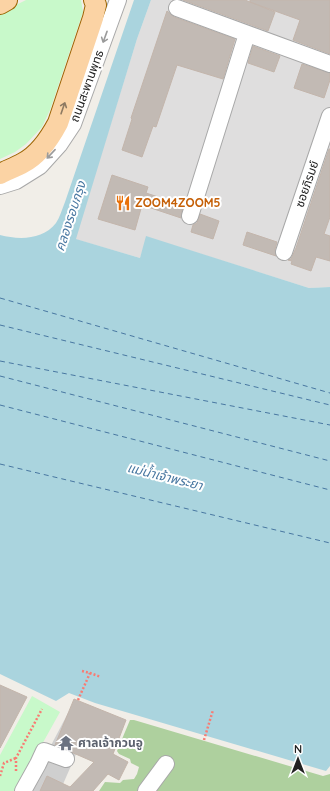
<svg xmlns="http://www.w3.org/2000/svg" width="330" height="791" font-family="Quicksand,'Noto Sans Thai',sans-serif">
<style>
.residential{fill:#dfdede}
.religious{fill:#cfcfcf}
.forest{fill:#aed09e}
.park{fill:#c8f9ca}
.water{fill:#aad4de}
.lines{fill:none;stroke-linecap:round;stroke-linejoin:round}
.ferry{stroke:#4877a1;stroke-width:1;stroke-dasharray:5 4;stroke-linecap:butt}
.building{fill:#c2bab4;stroke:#c3b5ab}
.minor-casing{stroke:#a8a8a8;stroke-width:18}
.major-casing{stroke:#9c6502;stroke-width:22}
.path{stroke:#f87c73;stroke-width:2.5;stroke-dasharray:2 2;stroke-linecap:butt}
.minor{stroke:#fff;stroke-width:16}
.major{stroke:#fbd3a4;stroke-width:20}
.oneway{stroke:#9b9b9b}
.oneway2{stroke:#8e7a62}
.labels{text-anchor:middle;stroke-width:4;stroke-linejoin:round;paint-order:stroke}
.street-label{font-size:12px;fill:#212121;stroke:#fff}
.food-label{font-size:12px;font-weight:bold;fill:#c56008;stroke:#fff;text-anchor:start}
.worship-label{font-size:12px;font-weight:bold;fill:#5b616d;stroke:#fff;text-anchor:start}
.water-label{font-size:13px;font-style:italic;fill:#4877a1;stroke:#fff}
</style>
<rect width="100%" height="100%" fill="#f1eee8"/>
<path class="residential" d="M151 0H330V287L309 288 147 237 140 258 75 239 137 39Z"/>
<path class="religious" d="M68 713 91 720 60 791H27Z"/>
<path class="forest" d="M130 720H134L323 776 330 774V791H99L105 782 120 783 123 780 134 779 137 774 139 767 131 763 130 759 119 754 117 751Z"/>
<path class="park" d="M26 0H81L83 12 50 110 42 127 26 144 15 152 0 159V13Z
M32 696 60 712 16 791H0V755Z"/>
<path class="water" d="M134 0H151L137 39 76 239 140 258 146 236 309 288 330 287V766L326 771 95 703 69 693 56 701 0 674V235C19 240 43 240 56 223 60 217 62 209 65 202Z"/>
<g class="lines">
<path class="ferry" d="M0 298 330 393
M0 325 330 405
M0 361 330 425
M0 376 330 461
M0 405 330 490
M0 464 330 543"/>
</g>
<path class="building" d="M183 0H245L275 12 268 31Z
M250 0H330V54L293 40 300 20 250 2Z
M167 11 174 17 235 39 223 79 177 65 156 127 153 126 142 157 122 150 132 119 131 118Z
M253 46 280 56 274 72 248 63Z
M302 64 330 73V80L324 98 294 88Z
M329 149H330V217L324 234 330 236V261L316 257 311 271 291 264 292 261 288 260 291 259 296 248Z
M112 175 148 187 146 193 183 205 181 218 142 205 135 230 98 219Z
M200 214 219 221 213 239 191 232 193 225 197 223Z
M247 232 277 242 275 249 276 256 243 245Z
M0 685 27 697 0 748Z
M74 699 126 720 113 754 128 762 119 780 108 774 93 791H40L47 776 70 787 94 762 55 745Z"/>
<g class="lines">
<defs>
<path id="minor" d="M177 8 330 64
M0 186 16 181 40 166 59 145 73 124 118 0
M190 216 247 34
M284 252 330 116
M23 791 38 764 44 751 66 759
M146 791 166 764"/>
<path id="major" d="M0 4 7 0
M0 174C8 170 16 167 23 163 39 155 50 138 58 123L93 18 96 5 94 0"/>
</defs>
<use href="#minor" class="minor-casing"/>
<use href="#major" class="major-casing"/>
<path class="path" d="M82 671 90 673 101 677
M78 700 90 673
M204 740 213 710
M16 771V758L42 709
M0 776 4 763 16 758"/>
<use href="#minor" class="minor"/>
<use href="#major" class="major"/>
</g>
<defs><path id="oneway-shaft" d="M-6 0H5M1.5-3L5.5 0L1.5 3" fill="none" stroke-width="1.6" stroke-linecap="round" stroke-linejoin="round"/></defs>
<g class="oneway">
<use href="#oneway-shaft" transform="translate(105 37) rotate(110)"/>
<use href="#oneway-shaft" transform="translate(51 154) rotate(133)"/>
</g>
<use class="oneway2" href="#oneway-shaft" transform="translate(63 108) rotate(-71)"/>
<defs>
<symbol id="restaurant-bare" viewBox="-9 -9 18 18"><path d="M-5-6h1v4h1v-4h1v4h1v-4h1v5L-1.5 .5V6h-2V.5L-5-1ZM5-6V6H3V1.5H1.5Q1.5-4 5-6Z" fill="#e8710a" stroke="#fff" stroke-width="2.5" paint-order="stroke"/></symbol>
<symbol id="temple-bare" viewBox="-9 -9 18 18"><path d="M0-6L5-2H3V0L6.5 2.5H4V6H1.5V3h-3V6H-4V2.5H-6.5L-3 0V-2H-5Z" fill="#6b7280" stroke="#fff" stroke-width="2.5" paint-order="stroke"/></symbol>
</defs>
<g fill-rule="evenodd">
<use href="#restaurant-bare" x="112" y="192" width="22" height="22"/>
<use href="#temple-bare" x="55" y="732" width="22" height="22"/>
</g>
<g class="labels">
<g class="street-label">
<text transform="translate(87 86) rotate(-70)" y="4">ถนนสะพานพุทธ</text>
<text transform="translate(307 184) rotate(-71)" y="4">ซอยภิรมย์</text>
</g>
<g class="food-label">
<text x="135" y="207">ZOOM4ZOOM5</text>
</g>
<g class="worship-label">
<text x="78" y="747">ศาลเจ้ากวนอู</text>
</g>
<g class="water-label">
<text transform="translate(70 216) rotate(-72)" y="5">คลองรอบกรุง</text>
<text transform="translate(165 476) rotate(14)" y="5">แม่น้ำเจ้าพระยา</text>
</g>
</g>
<g transform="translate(298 759)" stroke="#ffffff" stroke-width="3" paint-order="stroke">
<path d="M0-3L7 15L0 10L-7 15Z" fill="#212121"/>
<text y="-6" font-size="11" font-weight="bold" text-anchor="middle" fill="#212121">N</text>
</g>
</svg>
